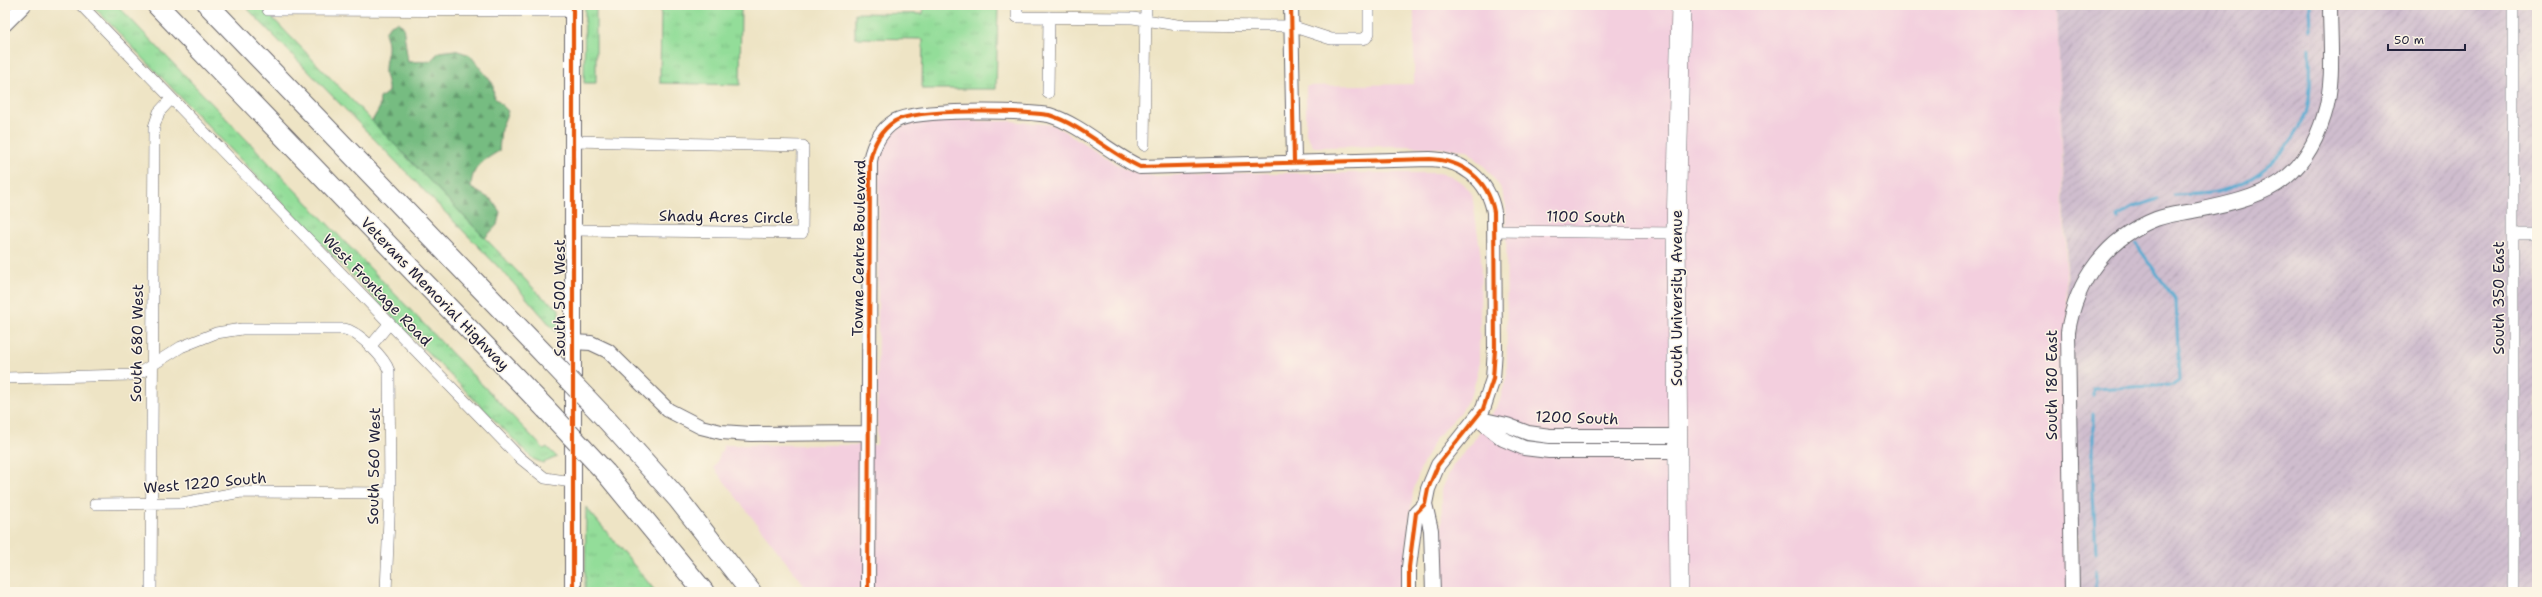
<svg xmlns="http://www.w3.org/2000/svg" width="2542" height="597" font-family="'Shantell Sans',sans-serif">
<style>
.built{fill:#f3cfde}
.industrial{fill:url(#industrial-furrows)}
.grass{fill:url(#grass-tufts);stroke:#5a806a}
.forest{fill:url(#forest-firs);stroke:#4c6f5e}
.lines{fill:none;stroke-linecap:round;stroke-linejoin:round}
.stream{stroke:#55abd1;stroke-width:3}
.minor-casing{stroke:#69666b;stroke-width:12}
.tertiary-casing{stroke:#69666b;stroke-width:16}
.secondary-casing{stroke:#69666b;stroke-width:18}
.trunk-casing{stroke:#69666b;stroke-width:20}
.motorway-casing{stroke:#69666b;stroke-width:22}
.minor{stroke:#fff;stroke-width:11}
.tertiary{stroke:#fff;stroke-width:14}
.secondary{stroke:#fff;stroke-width:16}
.trunk{stroke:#fff;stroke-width:19}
.motorway{stroke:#fff;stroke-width:20}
.motorway-bridge-casing{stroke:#69666b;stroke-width:22;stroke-linecap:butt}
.motorway-bridge{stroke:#fff;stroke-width:20}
.cycleway-casing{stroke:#fcf5e5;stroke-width:6}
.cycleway{stroke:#e8590c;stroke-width:4}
.labels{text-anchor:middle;stroke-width:3;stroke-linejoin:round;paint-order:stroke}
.street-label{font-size:15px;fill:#22223b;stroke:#fcf5e5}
</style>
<defs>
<pattern id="industrial-furrows" width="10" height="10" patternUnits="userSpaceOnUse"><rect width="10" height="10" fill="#cfbdce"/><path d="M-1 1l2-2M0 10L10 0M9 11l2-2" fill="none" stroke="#b1a2b2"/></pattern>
<pattern id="grass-tufts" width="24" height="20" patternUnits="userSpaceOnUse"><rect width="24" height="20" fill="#93dd99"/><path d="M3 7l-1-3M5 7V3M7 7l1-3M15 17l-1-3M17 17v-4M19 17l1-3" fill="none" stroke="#7ebd85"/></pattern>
<pattern id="forest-firs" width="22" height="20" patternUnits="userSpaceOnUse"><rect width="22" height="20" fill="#76bc81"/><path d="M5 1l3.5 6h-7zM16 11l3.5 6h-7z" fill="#60986b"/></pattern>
</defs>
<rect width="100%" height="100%" fill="#fcf5e5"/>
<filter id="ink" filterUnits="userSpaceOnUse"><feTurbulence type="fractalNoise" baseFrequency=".025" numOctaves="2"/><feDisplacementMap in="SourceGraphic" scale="8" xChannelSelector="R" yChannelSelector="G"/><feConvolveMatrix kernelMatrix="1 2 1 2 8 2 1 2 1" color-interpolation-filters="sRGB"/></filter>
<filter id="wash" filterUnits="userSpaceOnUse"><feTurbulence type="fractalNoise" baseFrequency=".012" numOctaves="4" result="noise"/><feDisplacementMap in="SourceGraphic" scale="16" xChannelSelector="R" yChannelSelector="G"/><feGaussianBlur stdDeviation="0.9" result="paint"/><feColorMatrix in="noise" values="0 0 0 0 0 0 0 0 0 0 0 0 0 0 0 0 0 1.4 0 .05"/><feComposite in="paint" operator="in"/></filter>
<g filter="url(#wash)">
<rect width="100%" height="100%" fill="#eee4c5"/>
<path class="built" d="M1414 5H2057L2068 332 2072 592H1441L1442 489 1453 465 1472 443 1499 403 1507 375 1506 205 1500 187 1487 169 1467 150 1406 146 1314 147 1306 134V86L1414 84Z
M926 121H1010L1054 125 1126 170 1152 176 1237 173H1439L1451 176 1464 184 1472 194 1481 256 1479 368 1472 393 1460 413 1435 439 1420 470 1413 492 1407 543 1404 592H809L714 468 724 445H877L879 155 886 141 894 131 906 125Z"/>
<path class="industrial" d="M2057 5H2537V592H2079Z"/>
<path class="grass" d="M92 5H117L544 449 547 447 557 457 543 463 533 459 363 287Z
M244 5H260L541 296 559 309V335L507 276Z
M585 5H596V83H584Z
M661 5H741L740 85 660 83Z
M924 5H998L996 89H922L923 39 855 38V13L923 14Z
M586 507 656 592H585Z"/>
<path class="forest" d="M397 22 403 26 408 62 430 61 439 52 455 50 470 55 493 84 494 97 508 111 501 129 499 151C483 161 471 167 471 188L492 200 500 212 497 225 485 238 372 121 379 109 380 98 388 92C389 82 384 76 385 70 385 53 392 51 385 33L389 26Z"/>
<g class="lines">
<path class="stream" d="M2310 5 2311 29
M2173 195C2187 194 2201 195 2215 192 2256 184 2292 151 2306 112 2312 93 2310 68 2310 48
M2118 219 2117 217 2134 207 2158 199
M2093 396V389L2173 385 2179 381 2176 301 2136 244
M2093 413V494L2096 553
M2095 592 2096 571"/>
</g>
</g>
<g filter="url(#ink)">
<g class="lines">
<defs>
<path id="minor" d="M81 5 520 458 545 478 572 482
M1017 5V17L1133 18 1177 25 1291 26 1331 39H1361L1366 38 1369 33V5
M268 10 573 11
M1048 93 1049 17
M1144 145 1146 5
M573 230 802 233 803 146 573 141
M1495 231 1676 233
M2514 234H2537
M370 347 389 324
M5 378 131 375 141 372 181 347 216 333 242 329H344C358 331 385 358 389 371L390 493 386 592
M95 504 182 503 241 492 390 493
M151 592 154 127 159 112 171 99
M2513 592V5"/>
<path id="tertiary" d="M1291 5 1294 161
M5 24 24 5
M572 342 591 343 608 351 668 410 701 427 721 432 751 434 868 433
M1477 418 1503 439 1524 448 1549 451H1679
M1480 419 1507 425 1528 433 1550 436H1679
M1425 504 1431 530 1433 592
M868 592 870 161C873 145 881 130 895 121 917 108 1021 111 1049 115 1082 125 1109 153 1140 167L1430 159C1462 160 1488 179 1494 212L1495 349 1493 379 1483 409 1438 465 1428 489 1425 504 1416 513 1409 567V592
M2072 592 2068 332C2076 280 2107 238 2156 219 2169 214 2185 213 2198 210 2262 197 2303 185 2324 116 2335 82 2330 41 2330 5"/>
<path id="secondary" d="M573 592V5"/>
<path id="trunk" d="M1679 592 1676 233 1681 5"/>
<path id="motorway" d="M157 5 546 409
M208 5 545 355
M606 419 678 499 751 592
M606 473 704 592"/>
</defs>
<use href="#minor" class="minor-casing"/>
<use href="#tertiary" class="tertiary-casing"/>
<use href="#secondary" class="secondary-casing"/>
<use href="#trunk" class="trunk-casing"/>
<use href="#motorway" class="motorway-casing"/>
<use href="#minor" class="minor"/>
<use href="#tertiary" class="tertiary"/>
<use href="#secondary" class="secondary"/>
<use href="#trunk" class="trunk"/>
<use href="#motorway" class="motorway"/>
<defs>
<path id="motorway-bridge" d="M545 355 606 419
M546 409 606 473"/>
</defs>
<use href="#motorway-bridge" class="motorway-bridge-casing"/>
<use href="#motorway-bridge" class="motorway-bridge"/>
<defs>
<path id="cycleway" d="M1291 5 1294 161
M573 592V5
M868 592 870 161C873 145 881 130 895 121 917 108 1021 111 1049 115 1082 125 1109 153 1140 167L1430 159C1462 160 1488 179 1494 212L1495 349 1493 379 1483 409 1438 465 1428 489 1425 504 1416 513 1409 567V592"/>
</defs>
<use href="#cycleway" class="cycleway-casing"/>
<use href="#cycleway" class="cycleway"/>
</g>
</g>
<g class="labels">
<g class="street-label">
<text transform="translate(726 217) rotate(1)" y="5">Shady Acres Circle</text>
<text transform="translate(1586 217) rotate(1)" y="5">1100 South</text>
<text transform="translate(859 248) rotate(-89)" y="5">Towne Centre Boulevard</text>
<text transform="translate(377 290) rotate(46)" y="5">West Frontage Road</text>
<text transform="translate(435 294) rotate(46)" y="5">Veterans Memorial Highway</text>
<text transform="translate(560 298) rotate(-90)" y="5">South 500 West</text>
<text transform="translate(1677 298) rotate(-90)" y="5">South University Avenue</text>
<text transform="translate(2499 298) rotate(-90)" y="5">South 350 East</text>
<text transform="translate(137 343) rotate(-89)" y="5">South 680 West</text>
<text transform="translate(2052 385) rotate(-90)" y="5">South 180 East</text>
<text transform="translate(1577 418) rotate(2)" y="5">1200 South</text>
<text transform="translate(374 466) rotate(-89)" y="5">South 560 West</text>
<text transform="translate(205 483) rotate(-5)" y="5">West 1220 South</text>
</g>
</g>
<rect width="2542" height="597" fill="none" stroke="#fcf5e5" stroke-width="20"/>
<path d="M2388 44v6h77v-6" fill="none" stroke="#22223b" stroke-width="2"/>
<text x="2394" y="44" font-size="12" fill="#22223b" stroke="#fcf5e5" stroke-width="3" paint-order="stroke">50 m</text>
</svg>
